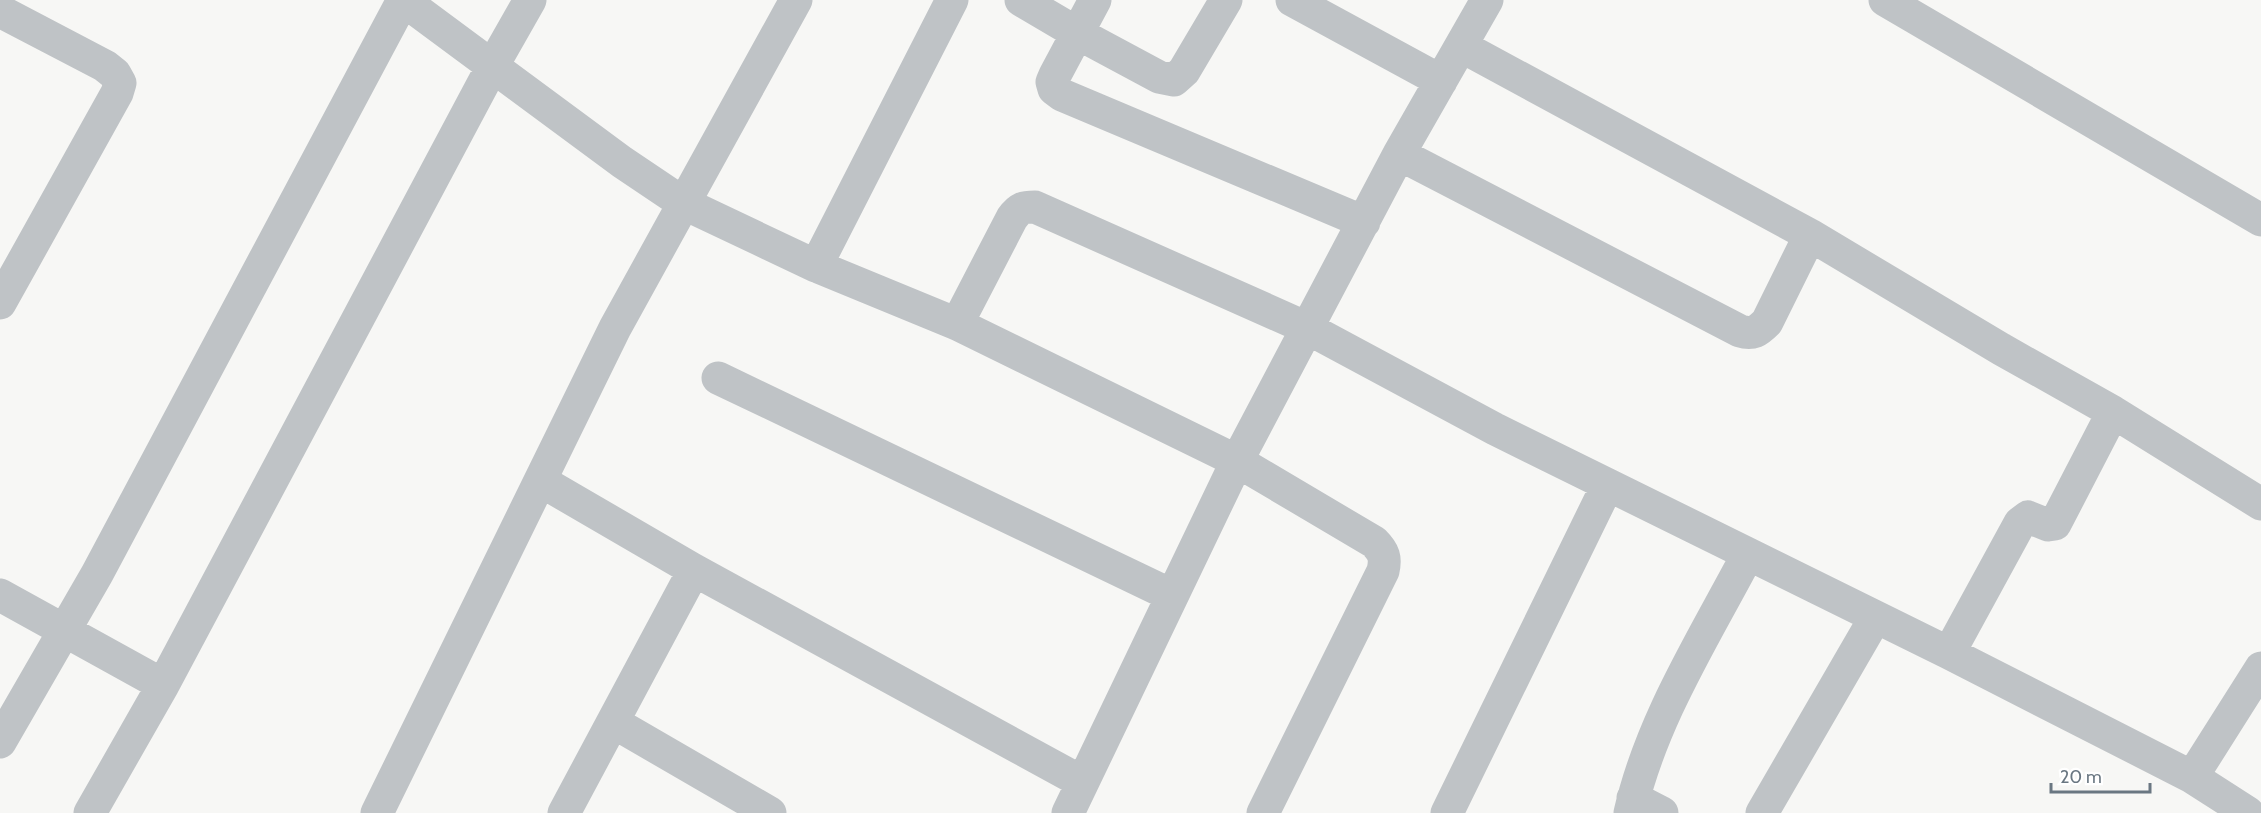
<svg xmlns="http://www.w3.org/2000/svg" width="2261" height="813" font-family="Cabin,sans-serif">
<style>
.lines{fill:none;stroke-linecap:round;stroke-linejoin:round}
.minor{stroke:#bfc3c6;stroke-width:33}
</style>
<rect width="100%" height="100%" fill="#f7f7f5"/>
<g class="lines">
<path class="minor" d="M403 0 622 162 683 203 816 266 957 324 1237 461 1374 542C1384 552 1386 558 1383 571L1263 813
M1021 0 1077 33 1159 77 1174 80 1184 71 1226 0
M1095 0 1055 75 1052 82 1054 89 1062 95 1364 222
M1292 0 1441 81
M1885 0 2261 220
M0 11 105 66 115 74 120 83 117 93 0 303
M1461 46 1810 235 2001 349 2113 412 2261 504
M1399 154 1740 331C1753 335 1758 331 1767 322L1810 235
M816 266 952 0
M957 324 1012 218C1019 208 1023 207 1035 207L1307 328 1495 429 1949 653 2192 777 2248 813
M718 378 1171 595
M541 481 694 570 1082 782
M0 595 163 685
M1949 653 2020 523 2028 517 2048 525 2055 524 2113 412
M613 722 770 813
M0 742 97 574 403 0
M2192 777 2261 668
M1633 798 1662 813
M90 813 163 685 492 67 530 0
M377 813 615 328 796 0
M564 813 694 570
M1068 813 1237 461 1399 154 1487 0
M1447 813 1607 486
M1630 813C1651 720 1704 638 1748 554
M1762 813 1875 618"/>
</g>
<path d="M2051 783v9h99v-9" fill="none" stroke="#6a7782" stroke-width="3"/>
<text x="2060" y="783" font-size="18" fill="#6a7782" stroke="#ffffff" stroke-width="4.5" paint-order="stroke">20 m</text>
</svg>
